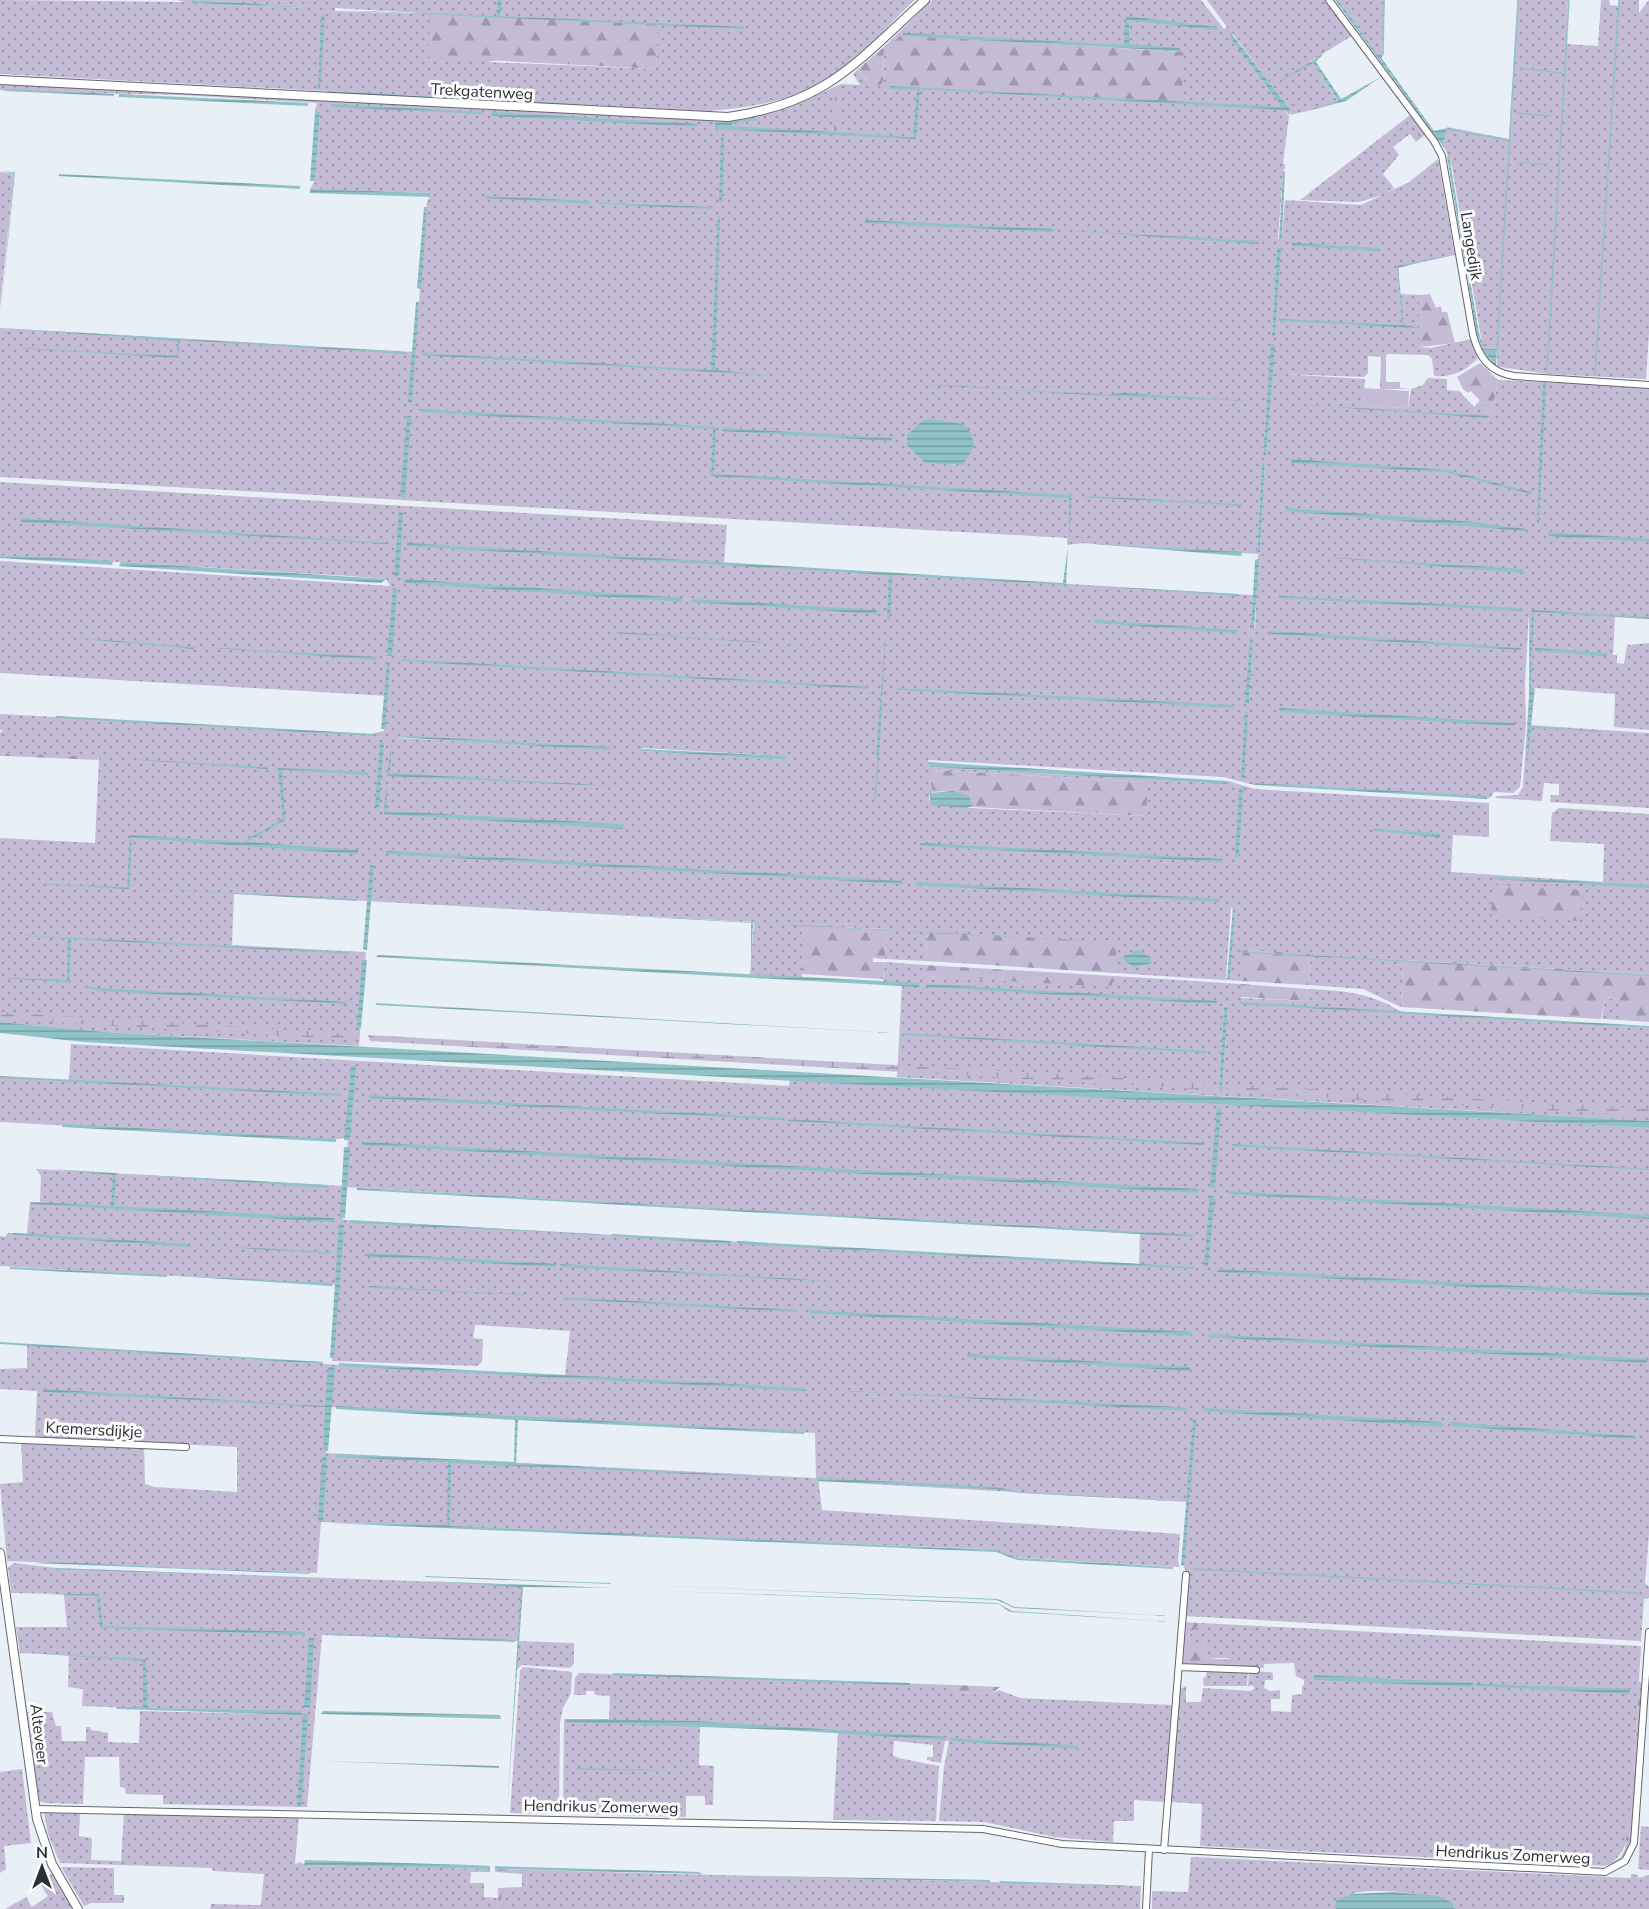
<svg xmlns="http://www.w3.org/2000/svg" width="1649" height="1909" font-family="'Nunito Sans',sans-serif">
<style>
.grass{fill:url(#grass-dots);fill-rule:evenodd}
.forest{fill:url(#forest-firs)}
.wetland{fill:url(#wetland-marsh)}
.pitch{fill:#c4bbd5}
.water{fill:url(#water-rules)}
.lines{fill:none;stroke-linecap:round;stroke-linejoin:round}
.stream{stroke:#90c3c7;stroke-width:1.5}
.street-casing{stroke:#62686f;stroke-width:8}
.secondary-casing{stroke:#62686f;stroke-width:10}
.street{stroke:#fff;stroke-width:6}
.secondary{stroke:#fff;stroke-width:8}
.labels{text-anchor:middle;stroke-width:6;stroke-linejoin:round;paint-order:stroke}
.street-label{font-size:16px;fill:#2d3033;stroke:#fbfcfd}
</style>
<defs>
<pattern id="grass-dots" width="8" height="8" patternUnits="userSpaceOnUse" patternTransform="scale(1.5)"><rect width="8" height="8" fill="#c4bbd5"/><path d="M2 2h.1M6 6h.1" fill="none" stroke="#a098ad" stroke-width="1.8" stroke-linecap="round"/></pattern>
<pattern id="forest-firs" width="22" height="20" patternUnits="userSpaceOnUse" patternTransform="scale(1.5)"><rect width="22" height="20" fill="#c4bbd5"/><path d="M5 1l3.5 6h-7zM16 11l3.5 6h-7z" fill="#a098ad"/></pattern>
<pattern id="wetland-marsh" width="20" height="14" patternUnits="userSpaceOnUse" patternTransform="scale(1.5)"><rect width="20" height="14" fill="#c4bbd5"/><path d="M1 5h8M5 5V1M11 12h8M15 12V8" fill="none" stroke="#a098ad"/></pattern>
<pattern id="water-rules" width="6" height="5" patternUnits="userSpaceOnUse" patternTransform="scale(1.5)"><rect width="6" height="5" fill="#90c3c7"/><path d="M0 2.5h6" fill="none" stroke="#769fa2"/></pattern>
</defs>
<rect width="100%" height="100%" fill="#e9eff7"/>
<path class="grass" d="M0 0 185 2 177 0H915C894 19 876 40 856 58 813 96 762 108 707 111L0 74ZM192 0 309 7V8L192 3ZM335 8 422 13 423 14 335 11ZM657 24 656 69 488 62Z
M932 0H1201L1224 29 1227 27 1207 0H1325L1352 36 1309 62 1313 63 1338 102 1291 115 1290 109 1232 33 1229 35 1289 116 1283 164 1286 165 1283 172 1278 239H1282L1285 200 1361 205 1382 195 1359 202 1300 200 1410 115 1425 135 1416 142 1410 134 1393 147 1399 155 1383 174 1394 188 1385 193 1408 183 1438 159 1455 255 1399 267V279L1397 266 1402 325 1401 294 1419 295V347L1431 348 1471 339 1478 358C1466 371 1451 378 1434 376L1432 359 1428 355 1387 354 1386 357 1368 356V373L1364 377 1281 374 1365 379 1363 406 1408 408 1411 389 1423 385 1428 378 1447 379V390L1459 391 1474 407 1480 400 1492 413 1498 380 1649 387V618L1615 617 1613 655H1617V663L1624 664 1627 645 1649 643V730L1614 727 1615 694 1535 688 1531 725 1649 733V808L1550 802 1551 795H1559V784L1544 783 1542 801 1495 798 1497 796 1518 795 1523 787 1529 697V611L1525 684 1526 725 1520 787 1513 793 1494 792 1490 798 1255 783 1254 785 1223 777 928 760 930 767 1227 784 1228 781 1255 789 1489 803V837L1453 835 1451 872 1603 882 1604 844 1550 841 1552 813 1559 808 1649 814V974L1403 960 1401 1007 1363 989 1308 985 1310 955 1244 950 1241 981 1114 973 1115 960 927 932 926 961 885 959 887 929 804 926 802 978 750 975 754 922 234 894 232 945 366 952 359 1046 105 1032 0 1022V838L95 843 99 758 0 753V733L3 730H0V714L371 734 384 731 387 696 0 673V561L390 586 386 579 350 576 0 555V482L727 525 724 563 1253 595 1251 627 1255 628 1258 554 1083 543 1067 545V538L0 477V328L415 352 427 203 431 193 310 189 315 181 320 112 315 111 317 103 181 95 6 91 0 90V82L741 118 806 100 841 84 860 85 853 74 858 69 867 81H883L884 47ZM901 35 1154 50 1184 52 912 87 888 86ZM600 202 711 207 712 208 600 204ZM1280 247 1275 336H1272L1277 249ZM1272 343 1274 345 1266 456 1263 454ZM922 421 956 466 945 462 925 463 906 445 907 435ZM1265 462 1260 552 1257 553 1262 463ZM1253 638 1249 703 1246 704 1250 639ZM411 736 613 748 395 738ZM642 748 786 756 787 757 785 760 642 751ZM932 770 1147 782 1146 816 971 808 929 800V794L933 792 930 780ZM1242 786 1239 857 1236 858 1239 788ZM1231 908 1235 909 1229 980 1226 978Z
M1338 0H1385L1382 56 1378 55Z
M1518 0H1568L1566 44 1598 46 1601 0H1609L1610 5 1618 6 1619 0H1639V13L1649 0V333L1646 379 1548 374 1500 367 1497 366V349H1484L1482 343 1452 167 1443 143 1447 127 1509 139Z
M0 172 14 173 0 309Z
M885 962 925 965V976L1048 983 1113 980 1114 976 1241 984V998L1307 1001 1308 989C1346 991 1368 992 1402 1012L1649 1028V1121L897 1077 902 982H883ZM1227 1006 1228 1007 1222 1089 1219 1088 1224 1007Z
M1605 998 1620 1000V1020L1602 1019Z
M71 1044 789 1086 790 1080 1649 1128V1534L1645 1583 1649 1587V1598L1644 1599 1641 1641 1184 1616 1188 1577 1183 1564 1188 1502 818 1481V1478L822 1510 1180 1534 1178 1562 1180 1567 1022 1558 982 1549 321 1522 317 1573 7 1561 0 1484 23 1482 21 1441 144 1448 145 1484 155 1487 237 1492V1447L35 1437 37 1391 0 1389V1369L27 1368V1345L339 1365 565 1375 570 1331 475 1325 473 1338 483 1339 482 1362 477 1366 332 1361 337 1285 0 1266V1236L5 1237 8 1233 27 1234 30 1202H40L41 1176 36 1169 345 1186 348 1138 327 1140 0 1122V1077L69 1081ZM345 1187 1140 1234 1139 1264 343 1220ZM330 1407 815 1433 816 1478 326 1453Z
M14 1563 56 1568 523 1585 518 1641 574 1643V1663L570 1668 522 1665 516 1670 518 1641 322 1635 307 1807 163 1804V1795L126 1794 125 1788 120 1787 119 1757H85L83 1804 45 1803 39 1801 27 1712H52L56 1726H61L62 1741H86V1727H90L91 1730 108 1733V1742L139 1743 140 1711 302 1715 82 1706 83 1689 68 1687 69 1655 20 1653 16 1627H67L64 1594 11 1593 8 1567Z
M1201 1623 1641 1646 1639 1681 1643 1685 1642 1698 1638 1700 1633 1769 1638 1771 1637 1783 1632 1786C1630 1814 1635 1853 1605 1866L1200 1846 1202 1804 1170 1802 1178 1690 1186 1686V1702H1201L1203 1688 1251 1691 1255 1688 1252 1685 1248 1687 1249 1671 1270 1672 1273 1673V1680H1265L1264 1688 1270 1691 1280 1690V1699H1271V1711L1291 1712 1292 1695 1302 1694V1686L1304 1685V1680L1296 1676 1294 1663 1264 1664V1668H1249L1227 1658H1207L1203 1641 1196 1648 1187 1637Z
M523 1667 572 1672 571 1693 563 1708 560 1723 559 1814 510 1813 520 1671Z
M1207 1668 1248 1671 1247 1686H1204L1203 1678 1206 1677Z
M579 1673 955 1685 954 1692 992 1694 999 1690 1020 1698 1172 1705 1165 1802 1134 1800V1821H1114L1113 1842 1054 1837 984 1822 939 1821 944 1767 949 1741H945L941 1763 927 1760V1757H933V1745L894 1741 893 1755 898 1758 939 1766 936 1821 833 1820 838 1732 715 1723 700 1726 699 1765 714 1766 713 1805H705V1796H686V1817L563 1814 564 1719H609L610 1696 595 1695 594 1691H586V1695H574L575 1678Z
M22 1769 31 1843 4 1846 6 1869 0 1873V1772Z
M124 1812 299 1815 295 1864 300 1862 305 1865 490 1869V1872H471L470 1883H484V1897L497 1898V1909H210L211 1904 261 1905 264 1874 213 1871 212 1868 60 1863 48 1834 44 1813 80 1814 79 1836 92 1838 91 1860 121 1861Z
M1641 1826 1649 1827V1870L1638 1869Z
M1191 1857 1631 1878V1874L1638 1875V1878L1649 1875V1909H1455L1453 1903C1435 1894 1367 1886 1349 1895 1344 1898 1338 1903 1334 1907L1336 1909H1152V1891L1188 1892Z
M61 1867 114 1868V1895H124V1903H91L84 1906Z
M527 1870 1141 1886 1140 1909H501L502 1891H526Z
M53 1873 74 1907 71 1909H5L26 1897 32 1907 48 1896 39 1882Z"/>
<path class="forest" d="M430 14 658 24 656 69 428 57Z
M901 35 1184 52 1181 102 887 86 888 47Z
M884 47 883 81 880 85C870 86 864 77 858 69Z
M842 90 840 133H834L835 93Z
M1430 294 1436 308 1441 306 1442 312H1447L1455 343 1419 347V295Z
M1381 356 1386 357V382H1400V388L1411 389H1380Z
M1480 363 1498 380 1492 413 1471 391 1468 393 1463 389 1457 377Z
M0 753 98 757V760L6 756H0Z
M931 770 1148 782 1146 816 972 807 946 791 933 792 930 780Z
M1493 885 1582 890 1580 921 1491 915Z
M804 926 887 929 885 959 873 958V962H885L883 979 802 974Z
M927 931 1117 943 1114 973 926 961Z
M1243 950 1310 954 1308 985 1241 981Z
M1403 960 1649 974V1022L1620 1020V1000L1605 998 1601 1019 1401 1007Z
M925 965 1114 976 1111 987 925 976Z
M1241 984 1308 989 1307 1001 1240 997Z
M1184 1622 1201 1623 1187 1637 1196 1647 1203 1641 1207 1658 1245 1661 1249 1668 1181 1663Z
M955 1685 1000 1687 992 1694 954 1692Z
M1642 1698 1638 1771 1633 1769 1638 1700Z
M1637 1783C1635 1810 1641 1861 1605 1866L1621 1857 1625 1849 1632 1785Z
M495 1869 527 1870 526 1891H502L501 1909H497L498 1888 522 1887V1874L495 1872Z"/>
<path class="wetland" d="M0 1012 354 1034V1040L0 1019Z
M368 1035 1212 1083V1090L370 1041Z
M1228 1084 1649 1109V1116L1227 1092Z"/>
<path class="pitch" d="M1364 388 1409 391 1408 408 1363 406Z"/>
<path class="water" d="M192 0 309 7V8L192 3Z
M498 0H502L500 16 744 27V29L334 10 496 16Z
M1335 0H1338L1378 55H1382V59L1434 131 1447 128 1443 143 1445 149Z
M321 15H325L320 89 318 90Z
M1126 16 1217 27V30L1126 20Z
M1125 22H1129V44L1180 48 1179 51 903 36V33L1124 45Z
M1231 33 1290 109V115L1285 110 920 89 916 139 715 129V123L757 118 759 120 733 123 731 126 913 137 917 90 890 89V86L1282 107 1229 36Z
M1324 53 1316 62 1341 99 1381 77 1346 101 1296 114 1338 101 1313 63 1276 84Z
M6 89 114 94V96L6 91Z
M327 91 580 104V106L327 94Z
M119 94 308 103V106L119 97Z
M332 104 482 112 483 114 332 107Z
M315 111 320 112 315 181H310Z
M492 112 697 124V127L492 116Z
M721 137 724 138 722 203 719 202Z
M1449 156 1479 333 1484 349H1497L1496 366 1484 353 1477 334 1447 157Z
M0 171 15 172 0 320 14 173Z
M1285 171 1282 239 1279 240 1283 172Z
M59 174 300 186V189L59 176Z
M310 189 431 193 430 197 310 193Z
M485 196 589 201 590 204 485 198Z
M600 202 712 207V209L599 204Z
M424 207H427L421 289 417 288Z
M718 216H720L715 370 782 376 421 355 422 353 711 370Z
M865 220 1054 229 1053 232 865 223Z
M1059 230 1259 241V244Z
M1292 243 1381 248 1380 251 1292 246Z
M1281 247 1275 336H1272L1277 248Z
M1450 255 1398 268 1404 325 1421 328 1279 321V319L1402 325 1397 266Z
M416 302H419L412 403 408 402Z
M0 328 406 352V354L180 340 178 358 0 347 177 356 178 341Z
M1271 343 1275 345 1266 456 1263 455Z
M824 378 1108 395 1122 393 1253 401 1108 396Z
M1543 382H1546L1539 523 1537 522Z
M1276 403 1489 416 1488 418Z
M419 409 716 427 714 474 1072 495 1069 541V498L711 476 713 429 420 412Z
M407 416H411L405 498 400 496Z
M929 419 963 424 971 433 974 445 963 465 925 463 906 445 907 435 922 421Z
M722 428 892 438 891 441 722 431Z
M1292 459 1447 470 1531 492V494L1444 472 1291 463Z
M1265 462 1260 552 1257 553 1262 463Z
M1087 496 1241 504 1243 506 1084 497Z
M1286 508 1474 522 1526 529V531L1285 511Z
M399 511 403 512 399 576H394Z
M21 518 387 543V544L21 522Z
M1547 532 1649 539V542L1549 536Z
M407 543 1063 583 1068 546 1066 585 892 575 890 619 887 618 889 575 407 546Z
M1081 543 1242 552 1241 556Z
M0 555 113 561 112 565 0 558Z
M1322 557 1524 569 1523 573Z
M1259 559V560L1254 629 1251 627 1255 560Z
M121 562 386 579 381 583 119 566Z
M404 579 683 598V602L406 583Z
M1078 585 1239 594V596Z
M393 588 397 590 392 656H387Z
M1279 596 1521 608 1522 611 1279 598Z
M692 599 877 610V614L692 602Z
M1532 610 1649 617V619L1534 612 1532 656H1529Z
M1094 621V620L1237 630V633L1095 623Z
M886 625 879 758H876Z
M1269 631 1521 648 1520 650 1271 634Z
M617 632 873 650 616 633Z
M52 636 195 647 194 649Z
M1253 638 1249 704H1248L1245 703 1250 639Z
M202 647 377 657 376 660Z
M1535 648 1608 653 1606 656 1535 651Z
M402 659 868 687V689L403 661Z
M1530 661H1532L1531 687 1534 690 1531 726 1608 732 1531 728 1527 765Z
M387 663H390L385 729H381Z
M897 688 1233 705 1234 708 897 690Z
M1279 708 1514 723 1515 726 1280 712Z
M1248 712 1244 779 1241 780 1245 713Z
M56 716 375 734 374 736 58 718Z
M412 736 589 746 611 747 610 750 393 737Z
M392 741 390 773 631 787 387 776Z
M380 742 384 743 379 807H375Z
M642 749 787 756 785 760 642 751Z
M111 758 268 767V769Z
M928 762 1228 781 1227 784 930 767Z
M278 768 369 772 368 775 282 770 285 820 247 842 358 850V854L132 838 129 889 0 882 127 887 130 835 243 842 283 819Z
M386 782 387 811 624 824 623 829 384 814Z
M1255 783 1487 796V799L1254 785Z
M1243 786 1239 857 1235 858 1239 788Z
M953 791 969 796 973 806 966 808 931 805 929 793Z
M1374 829 1440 833V837L1374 831Z
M920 843 1223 859 1222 862 921 846Z
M386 851 902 881V884L386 854Z
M370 865H374L367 950 363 949Z
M1493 877 1649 885V888L1493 879Z
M916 882 1220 899 1219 902 916 885Z
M136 888 357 899V901Z
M375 901 1224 949 753 923 751 968V923Z
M1233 907 1235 909 1230 979H1227Z
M0 934 348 952 349 954 71 939 69 982 0 978 67 980 68 939Z
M1138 950 1149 956 1152 963 1134 967 1124 961V956Z
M1235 951 1649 975V976L1235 952Z
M378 955 919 983V987L376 957Z
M362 960H367L361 1028H357Z
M926 984 1217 1001V1004L926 987Z
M81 987 347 1002V1004L102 991Z
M1240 1002 1649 1026V1028L1239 1004Z
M376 1003 896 1033 376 1005Z
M1228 1006 1222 1090H1221L1219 1088 1224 1007Z
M0 1022 105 1032 1649 1121V1128L84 1042 0 1033Z
M901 1033 1206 1051V1053L903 1035Z
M351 1066H356L350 1140H344Z
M0 1076 340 1094V1096L0 1078Z
M369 1095 783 1118V1120L369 1098Z
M1217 1108 1221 1109 1215 1188 1210 1187Z
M788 1119 1203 1143V1145L788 1121Z
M63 1124 336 1139V1142L62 1127Z
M364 1142 1198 1189 1199 1193 364 1145Z
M1232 1144 1649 1169V1170L1245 1147 1232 1146Z
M344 1147H350L345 1218 340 1217Z
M50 1169 116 1173 114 1206 335 1218 333 1222 31 1204V1202L111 1206 113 1175Z
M126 1174 329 1185 328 1188Z
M357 1188 1193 1235V1237L357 1190Z
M1228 1191 1649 1215V1219L1228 1194Z
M1210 1195 1215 1197 1208 1266H1204Z
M350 1220 608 1235 350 1223Z
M339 1224 344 1225 334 1358H330Z
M13 1233 188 1244V1247L12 1235Z
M612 1234 731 1241V1244L612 1236Z
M737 1241 1194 1267V1269L737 1244Z
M194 1245 331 1252V1254Z
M365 1253 556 1264V1267L365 1256Z
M560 1264H561L874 1284 561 1267Z
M10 1267 167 1275V1277L10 1269Z
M1218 1269 1649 1293V1297L1217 1272Z
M177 1276 332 1283V1286Z
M368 1286 547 1296 370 1288Z
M563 1297 796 1310 797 1312 563 1299Z
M810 1310 1192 1332 1191 1336 810 1313Z
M1208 1334 1647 1359V1363L1209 1337Z
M0 1342 323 1362V1364L0 1344Z
M967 1354 1190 1367V1371L967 1357Z
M339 1363 806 1388V1391L339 1366Z
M328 1367H335L328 1451 323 1450 325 1407 43 1392V1389L325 1406Z
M828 1390 1160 1406 1187 1408 1186 1411Z
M336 1406 805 1432 804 1434 518 1420 516 1463 802 1479 451 1463 450 1526 995 1550 1019 1558 1173 1567V1569L1017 1560 996 1552 328 1523 447 1525 448 1462 336 1457 337 1454 514 1462 515 1420 336 1409Z
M1204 1408 1441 1422 1443 1427 1203 1411Z
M1195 1419 1196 1420 1184 1566 1181 1565 1193 1420Z
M1452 1422 1635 1436 1636 1439 1452 1426Z
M322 1457 327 1458 323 1521 318 1522Z
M818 1478 996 1487 1019 1492 1175 1501 1019 1493 996 1489 818 1481Z
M51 1562 310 1573V1574L34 1563Z
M56 1568 311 1578 56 1569Z
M425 1576 610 1583 611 1584 425 1577Z
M424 1581 613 1588 523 1587 507 1813 521 1587Z
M620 1584 998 1599 1015 1607 1174 1616 1014 1608 997 1600Z
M617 1589 997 1603 1012 1611 1174 1622 1010 1612 998 1604Z
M48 1594H99L103 1626 305 1632V1635L100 1628 97 1596Z
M330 1634 514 1640 515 1642 330 1635Z
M309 1638H314L310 1708 304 1707Z
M28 1653 146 1659 147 1708 301 1711 302 1715 117 1709 116 1707H143V1661Z
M613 1673 910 1683V1685L613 1675Z
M1314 1675 1473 1683V1687L1314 1680Z
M1476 1684 1630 1689 1629 1694 1475 1686Z
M323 1711 500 1715 501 1719 321 1714Z
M303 1714 308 1715 301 1807 297 1806Z
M566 1719 696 1721 946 1737 945 1740 785 1730 566 1722Z
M951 1738 1079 1746V1749L951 1741Z
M320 1761 499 1766V1768Z
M576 1768 695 1771 576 1770Z
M305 1860 471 1865 490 1866V1869L304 1865Z
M495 1866 698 1872 703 1874 495 1869Z
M713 1875 990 1880V1882Z
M1000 1881 1139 1886 1000 1883Z
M1393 1892 1438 1896 1453 1903 1455 1909H1336L1334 1907 1337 1900 1351 1894Z"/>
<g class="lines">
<path class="stream" d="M1383 55 1384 0
M1520 68 1561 73
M1516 113 1551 116
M1447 129 1508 140
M1518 163 1546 164
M1497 349 1518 0
M1547 369 1569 0
M1595 374 1619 0
M875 800 878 761
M1194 1569 1638 1593"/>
<defs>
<path id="street" d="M1329 0 1434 141 1442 156 1473 335C1479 357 1489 372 1514 376L1649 385
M0 1439 186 1447
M1179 1667 1256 1670
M36 1809 983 1829 1062 1844 1605 1872 1625 1861 1634 1843 1649 1632
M1164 1850 1186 1575
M1146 1909 1149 1849"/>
<path id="secondary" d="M0 80 728 117C827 103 855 63 925 0
M0 1553 37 1819 52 1864 78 1909"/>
</defs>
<use href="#street" class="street-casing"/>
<use href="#secondary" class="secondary-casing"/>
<use href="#street" class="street"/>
<use href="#secondary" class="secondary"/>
</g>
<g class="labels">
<g class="street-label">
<text transform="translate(482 91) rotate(3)" y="6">Trekgatenweg</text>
<text transform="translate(1472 246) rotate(81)" y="6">Langedijk</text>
<text transform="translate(94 1429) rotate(3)" y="6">Kremersdijkje</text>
<text transform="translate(40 1734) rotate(83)" y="6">Alteveer</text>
<text transform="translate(601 1806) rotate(1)" y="6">Hendrikus Zomerweg</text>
<text transform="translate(1513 1854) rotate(3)" y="6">Hendrikus Zomerweg</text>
</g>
</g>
<g transform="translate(42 1867)" stroke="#fbfcfd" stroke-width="4.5" paint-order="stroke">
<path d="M0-4.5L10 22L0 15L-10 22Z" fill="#2d3033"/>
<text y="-9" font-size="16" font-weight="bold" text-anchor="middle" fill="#2d3033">N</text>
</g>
</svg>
